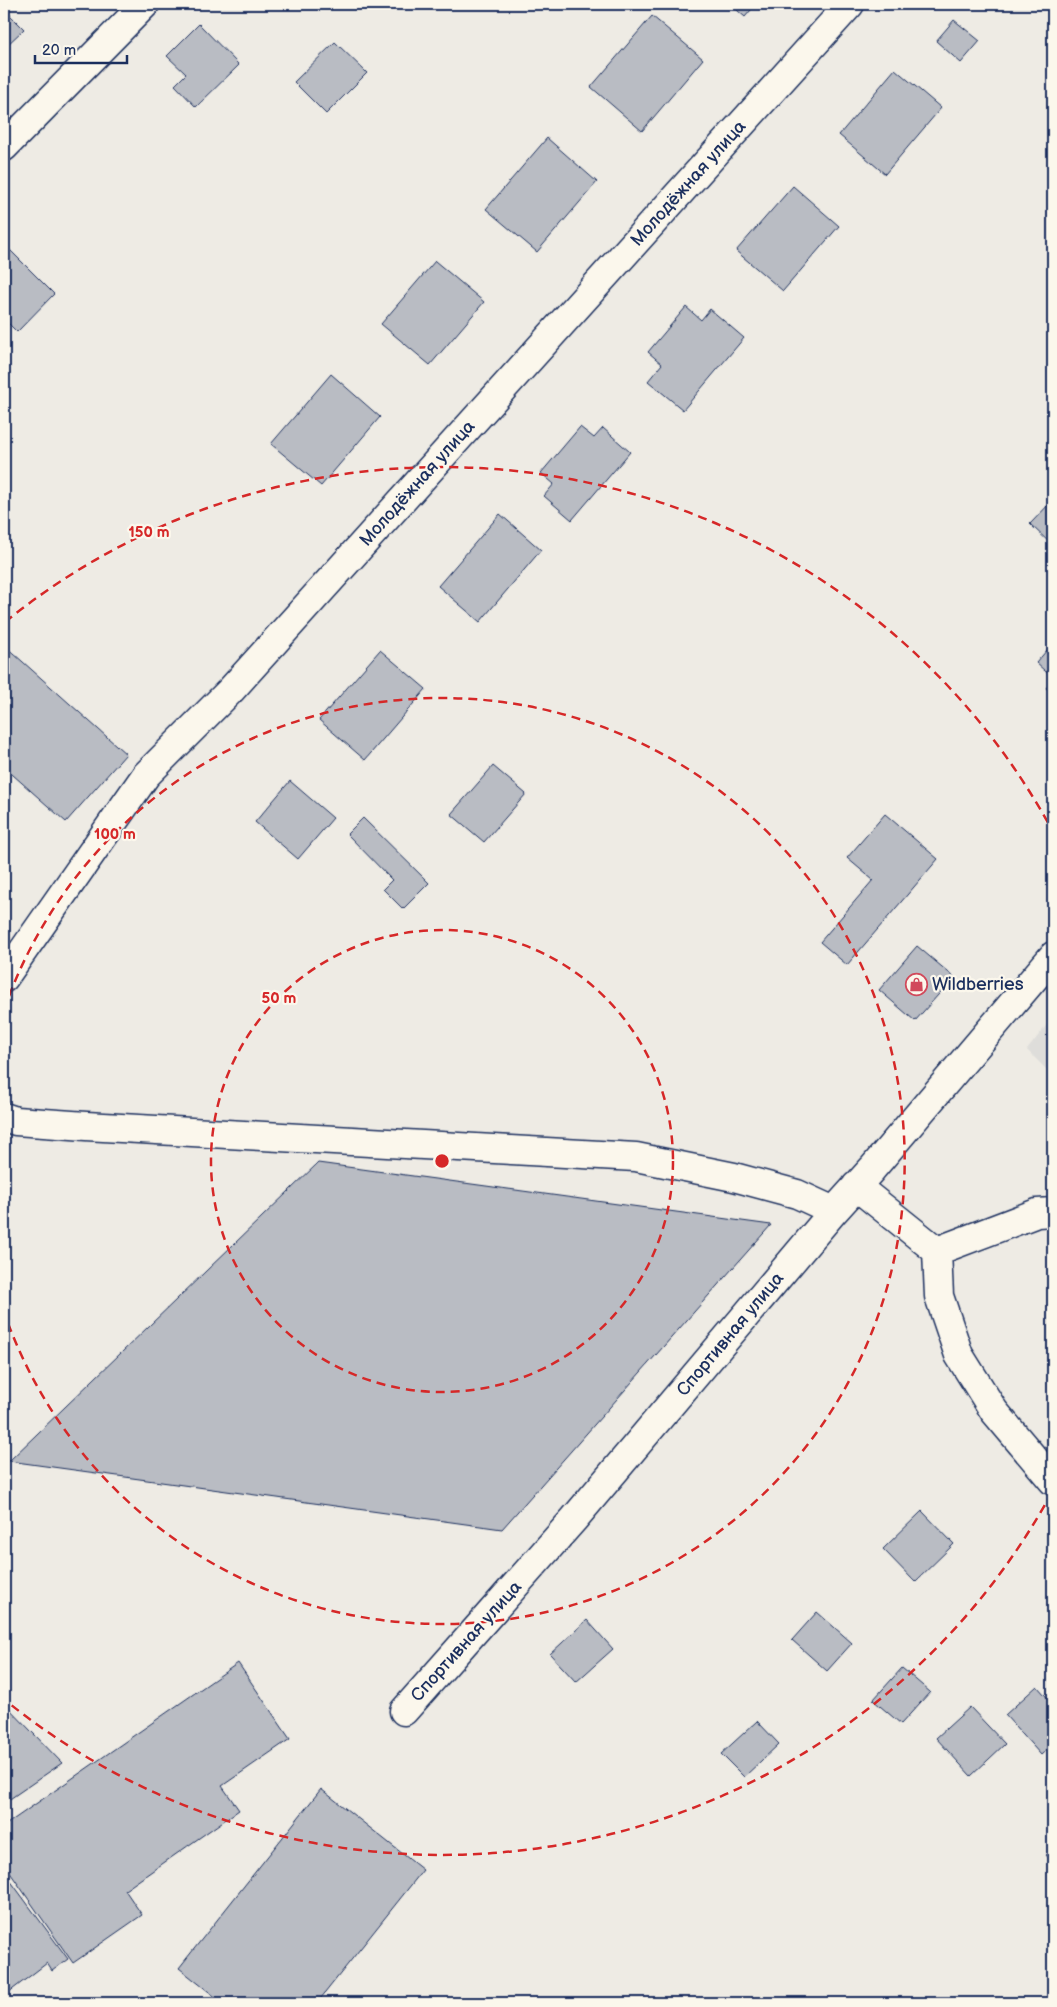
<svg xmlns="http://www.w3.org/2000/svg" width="1057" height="2007" font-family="'Balsamiq Sans',sans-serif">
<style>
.built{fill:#deddda}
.building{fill:#b9bcc3;stroke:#1b2f5e}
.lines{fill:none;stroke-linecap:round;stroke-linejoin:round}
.minor-casing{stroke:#1b2f5e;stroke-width:31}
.minor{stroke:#fbf7ec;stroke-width:28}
.ring{fill:none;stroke:#d62828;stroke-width:2.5;stroke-dasharray:9 6}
.labels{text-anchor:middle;stroke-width:4.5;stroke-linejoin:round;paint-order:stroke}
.street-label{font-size:18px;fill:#1b2f5e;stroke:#fbf7ec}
.poi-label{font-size:18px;fill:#1b2f5e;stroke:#fbf7ec;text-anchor:start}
.centre{fill:#d62828;stroke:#fbf7ec;stroke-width:2.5}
.ring-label{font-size:15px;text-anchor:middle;font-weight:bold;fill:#d62828;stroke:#fbf7ec;stroke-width:4.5;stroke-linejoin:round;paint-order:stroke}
</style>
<rect width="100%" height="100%" fill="#eeebe4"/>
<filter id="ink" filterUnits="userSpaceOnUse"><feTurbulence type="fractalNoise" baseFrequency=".02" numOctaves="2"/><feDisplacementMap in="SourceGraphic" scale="10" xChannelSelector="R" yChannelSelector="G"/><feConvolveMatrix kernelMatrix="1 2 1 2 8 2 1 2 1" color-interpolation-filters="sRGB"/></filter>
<g filter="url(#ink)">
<path class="built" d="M1053 1017V1076L1027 1050Z"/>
<path class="building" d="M730 4H756L745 17Z
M4 9 24 29 4 48Z
M652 16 703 59 642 131 591 87Z
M954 20 980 41 961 63 936 41Z
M199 24 239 65 196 107 175 85 186 74 167 56Z
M335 42 367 73 326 114 294 82Z
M895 69 941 108 885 174 839 135Z
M547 138 597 182 537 252 486 209Z
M793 186 839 226 783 291 736 251Z
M4 244 54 294 17 332 4 319Z
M435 261 484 302 430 365 381 324Z
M686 307 701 320 710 309 744 338 683 410 648 381 662 364 648 352Z
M331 374 380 417 321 486 271 444Z
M580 427 594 438 603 428 630 452 572 520 544 496 554 484 541 473Z
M1053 500V546L1030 524Z
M500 514 541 550 480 622 438 586Z
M1053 643V678L1036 663Z
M4 645 126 754 66 822 4 767Z
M380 650 426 689 365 760 319 720Z
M1053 680V694L1046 688Z
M493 766 526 794 484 842 451 814Z
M290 781 333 818 298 859 255 822Z
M885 814 938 859 847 965 820 942 873 880 847 858Z
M363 818 429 883 403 909 383 889 392 880 347 834Z
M917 946 954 977 915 1021 879 990Z
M318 1163 771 1225 502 1529 9 1461Z
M922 1511 954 1544 915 1582 883 1549Z
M817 1612 852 1643 827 1671 792 1640Z
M587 1620 613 1649 576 1682 550 1654Z
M238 1663 290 1739 222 1786 239 1810 125 1890 142 1915 73 1963 4 1864V1826Z
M902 1668 930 1692 901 1724 873 1700Z
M1037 1686 1053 1704V1744L1041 1755 1005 1715Z
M4 1703 62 1763 4 1803Z
M970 1707 1005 1744 971 1776 936 1738Z
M757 1721 779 1744 744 1777 721 1754Z
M321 1789 423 1870 317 2003H223L179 1968Z
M1053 1848V1864L1045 1855Z
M4 1872 68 1959 52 1971 47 1963 4 1996Z"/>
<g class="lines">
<defs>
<path id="minor" d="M4 147 145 4
M4 978 146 775 231 690 850 4
M4 1117 16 1121 86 1126 636 1157 734 1177 797 1194 834 1211
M856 1186 937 1251 939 1296 959 1355 994 1411 1053 1481
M937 1251 1037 1213 1053 1212
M404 1711 574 1519 834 1211 872 1169 1053 956"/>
</defs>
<use href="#minor" class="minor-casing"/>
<use href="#minor" class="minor"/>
</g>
</g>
<g class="ring">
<circle cx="442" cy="1161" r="231"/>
<path d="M4 1010A463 463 0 1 1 4 1312"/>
<path d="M1052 1492A694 694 0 0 1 5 1700M5 622A694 694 0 0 1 1052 830"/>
</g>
<defs>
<symbol id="shop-ring" viewBox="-11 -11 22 22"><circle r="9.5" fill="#fbf7ec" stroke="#d1495b" stroke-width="1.5"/><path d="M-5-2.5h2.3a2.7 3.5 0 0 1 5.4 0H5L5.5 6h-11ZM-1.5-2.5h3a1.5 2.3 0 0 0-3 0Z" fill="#d1495b"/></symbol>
</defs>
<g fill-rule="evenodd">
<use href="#shop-ring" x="904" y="972" width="25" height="25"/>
</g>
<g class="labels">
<g class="street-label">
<text transform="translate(688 183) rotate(-48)" y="6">Молодёжная улица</text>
<text transform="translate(417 483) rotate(-48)" y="6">Молодёжная улица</text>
<text transform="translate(730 1334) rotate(-50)" y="6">Спортивная улица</text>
<text transform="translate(466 1641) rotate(-48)" y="6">Спортивная улица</text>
</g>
<g class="poi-label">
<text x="932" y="990">Wildberries</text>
</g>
</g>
<circle cx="442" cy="1161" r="8" class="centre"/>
<g class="ring-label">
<text x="149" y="537">150 m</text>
<text x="115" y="839">100 m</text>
<text x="279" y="1003">50 m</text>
</g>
<rect width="1057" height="2007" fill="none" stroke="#fbf7ec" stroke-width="20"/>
<rect x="10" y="10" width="1037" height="1987" fill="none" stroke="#1b2f5e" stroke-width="2" filter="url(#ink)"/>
<path d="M35 55v8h92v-8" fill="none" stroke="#1b2f5e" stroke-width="2.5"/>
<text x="42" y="55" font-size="15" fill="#1b2f5e" stroke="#fbf7ec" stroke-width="4" paint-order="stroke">20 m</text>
</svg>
